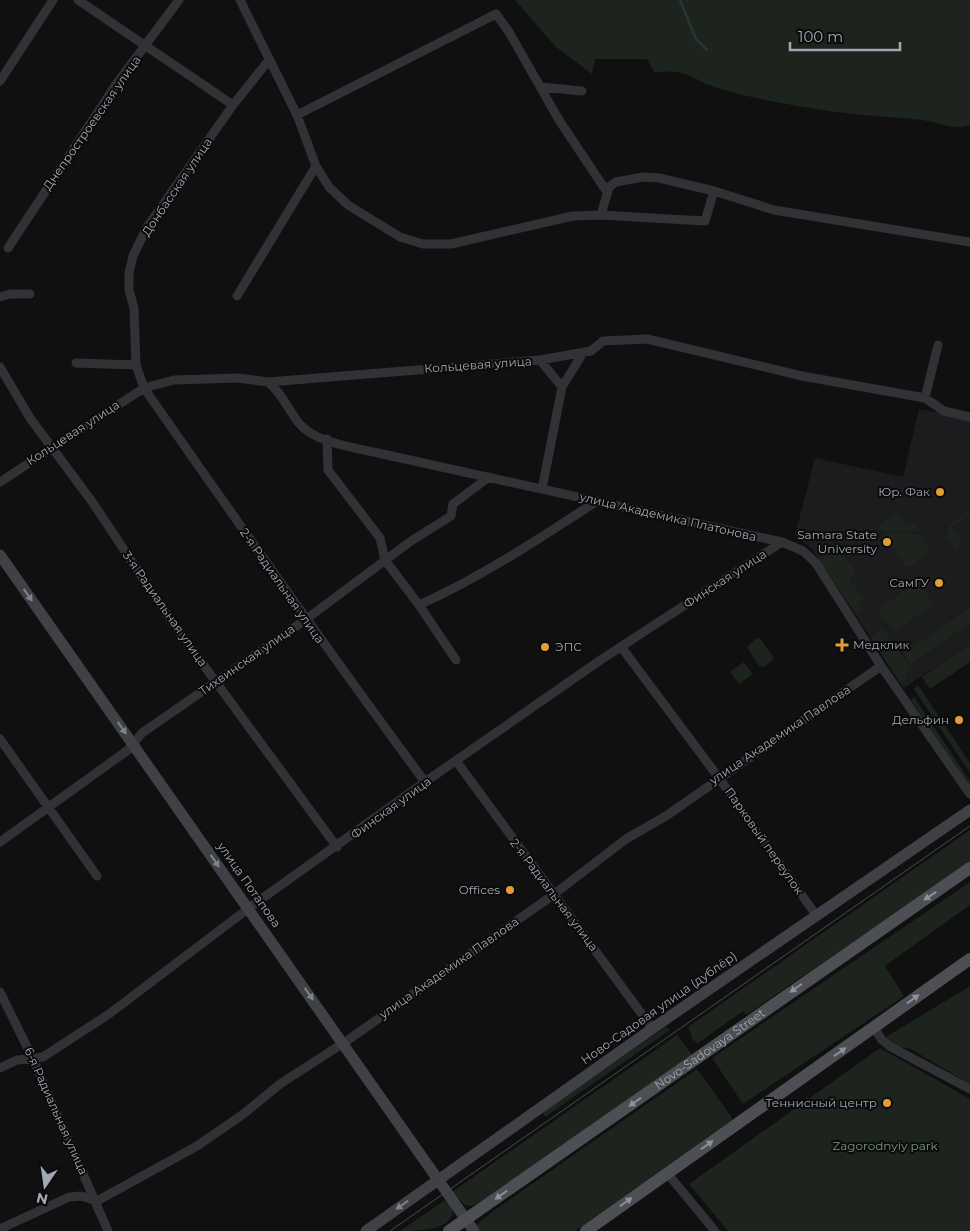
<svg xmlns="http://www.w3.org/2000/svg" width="970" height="1231" font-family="Montserrat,sans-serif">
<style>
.built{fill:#1c1c1e}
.green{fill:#1d231d}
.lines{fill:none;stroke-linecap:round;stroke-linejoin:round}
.stream{stroke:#2a3339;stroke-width:2.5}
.street{stroke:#313236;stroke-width:9}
.secondary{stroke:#3f4146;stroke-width:11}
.primary{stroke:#4d4f55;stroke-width:12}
.tram{stroke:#484a4f;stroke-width:1}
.oneway{fill:#7f848c}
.oneway2{fill:#8d929a}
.poi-dot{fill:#e49d35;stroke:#0b0b0c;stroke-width:2}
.labels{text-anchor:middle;stroke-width:4;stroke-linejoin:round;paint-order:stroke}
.street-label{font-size:12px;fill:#a2a8b1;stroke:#0b0b0c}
.poi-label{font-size:12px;fill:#a2a8b1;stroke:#0b0b0c;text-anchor:end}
.park-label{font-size:12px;fill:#7a9b7a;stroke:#0b0b0c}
</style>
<rect width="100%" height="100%" fill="#101011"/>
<path class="built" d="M919 409 970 419V644L904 688 812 549 795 535 815 458 903 477Z"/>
<path class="green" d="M515 0H970V125C952 131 939 122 922 120 900 117 877 117 854 114 809 109 764 101 720 89 695 82 686 67 655 73L647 59H595L592 74 556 47Z
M970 510V514L952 527 963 544 955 550 946 535 950 524Z
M896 512 906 525 912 521 920 531H881L879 526Z
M882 534H922L930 551 911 566H906Z
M837 545 856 573 849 578 864 599 859 603 864 610 857 615 818 559Z
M913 580H917L934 604 894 632 881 615 880 608 905 590V586Z
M970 608V623L910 664 903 654Z
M883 628 911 669 906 673 909 677 900 683 870 637Z
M756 638H760L773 657 772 661 763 667 759 666 747 647Z
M970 644V662L930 689 922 677Z
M744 662 753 674 739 684 730 672Z
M918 685 970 763V773L914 689Z
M914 697 970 781V788L911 700Z
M970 830V862L746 1015 743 1011 698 1043 693 1040 688 1027Z
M970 882V905L885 966 904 996 743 1104 712 1058Z
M970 986V1084L911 1049 897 1046 886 1037Z
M666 1027 670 1030 545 1117 543 1112Z
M677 1035 692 1055 480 1202 472 1206 465 1205 452 1192Z
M880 1048 970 1099V1231H728L689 1184Z
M697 1069 733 1119 575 1231H477V1224L492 1212Z
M445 1200 453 1210C452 1231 418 1231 400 1231Z"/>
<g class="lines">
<path class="stream" d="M680 0 696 39 707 50"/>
<path class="street" d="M78 0 233 105
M240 0 297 115 316 166 329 187 348 205 400 237 423 244H451L573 216 601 215 705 221 714 191
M269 60 233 105 147 227 133 256 129 273V290L134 308 136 365 144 388C236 520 329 652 425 782
M0 81 53 0
M541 87 582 91
M297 115 496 14 509 32 559 120 607 192
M601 215 609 187 616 182 643 177 659 178 714 191 774 210 970 242
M8 248 117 83 179 0
M237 296 316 166
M0 297 10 294H30
M540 360 562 387 542 489
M76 363 136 365
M0 367 30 418 93 503 172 622 337 847
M268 382C282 393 287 408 298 422 314 443 353 447 378 453L782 542 803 551 816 563 881 666 970 794
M562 387 583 353
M925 398 938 345
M327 439 328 470 380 538 385 560 419 605 456 660
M0 482 144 388 174 380 238 378 268 382 540 360 591 351 603 341 647 339 664 343 802 376 925 398 944 411 970 417
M419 605C482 577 540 538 597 501
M622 648 719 778 816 915
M0 739 97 876
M457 762 652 1028
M0 842 128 750 142 733 305 620 411 541 451 516 453 504 489 477
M0 992 33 1059 108 1231
M874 1028 882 1040 891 1047 970 1089
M0 1068 17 1060 43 1057 109 1014 253 905 425 782 602 659 782 542
M667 1173 715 1231
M0 1229 69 1197 81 1196 97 1201 197 1146 242 1115 280 1084 351 1038 553 895 626 839 666 816 881 666"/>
<path class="secondary" d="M0 555 474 1231
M366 1231 666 1019 970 810"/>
<g class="primary">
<path id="s1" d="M449 1231 970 868"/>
<path d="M586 1231 970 959"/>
</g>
<path class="tram" d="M390 1231 970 826"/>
</g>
<defs><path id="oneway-solid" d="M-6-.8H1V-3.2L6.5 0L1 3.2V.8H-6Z" transform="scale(1.25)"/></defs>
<g class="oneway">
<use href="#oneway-solid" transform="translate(28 595) rotate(55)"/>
<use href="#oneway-solid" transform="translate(122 728) rotate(55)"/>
<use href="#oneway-solid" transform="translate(215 861) rotate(55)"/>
<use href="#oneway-solid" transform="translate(309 994) rotate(55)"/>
<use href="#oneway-solid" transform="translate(402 1205) rotate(145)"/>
</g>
<g class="oneway2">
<use href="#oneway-solid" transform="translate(930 896) rotate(146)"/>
<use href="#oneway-solid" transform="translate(796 988) rotate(145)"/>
<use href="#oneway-solid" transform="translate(913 999) rotate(-36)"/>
<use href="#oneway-solid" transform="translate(840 1052) rotate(-35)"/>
<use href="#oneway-solid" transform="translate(635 1102) rotate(145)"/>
<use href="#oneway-solid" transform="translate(707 1145) rotate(-35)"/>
<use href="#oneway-solid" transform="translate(501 1195) rotate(145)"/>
<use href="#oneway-solid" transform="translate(626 1202) rotate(-35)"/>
</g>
<g class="poi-dot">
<circle cx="940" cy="492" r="5"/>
<circle cx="887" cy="542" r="5"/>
<circle cx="939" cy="583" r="5"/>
<path d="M839.5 637.5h5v5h5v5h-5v5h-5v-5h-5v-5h5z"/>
<circle cx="545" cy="647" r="5"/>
<circle cx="959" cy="720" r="5"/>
<circle cx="510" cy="890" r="5"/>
<circle cx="887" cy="1103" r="5"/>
</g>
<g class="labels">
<g class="street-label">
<text transform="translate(92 123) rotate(-55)" y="4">Днепростроевская улица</text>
<text transform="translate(177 187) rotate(-56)" y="4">Донбасская улица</text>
<text transform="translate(478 365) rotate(-4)" y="4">Кольцевая улица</text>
<text transform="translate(73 433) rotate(-33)" y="4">Кольцевая улица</text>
<text transform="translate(668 517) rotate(13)" y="4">улица Академика Платонова</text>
<text transform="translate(725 579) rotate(-33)" y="4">Финская улица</text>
<text transform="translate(282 586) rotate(55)" y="4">2-я Радиальная улица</text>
<text transform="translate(165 609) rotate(55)" y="4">3-я Радиальная улица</text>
<text transform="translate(247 660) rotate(-35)" y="4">Тихвинская улица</text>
<text transform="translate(780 735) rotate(-34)" y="4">улица Академика Павлова</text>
<text transform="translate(391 808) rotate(-36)" y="4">Финская улица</text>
<text transform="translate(764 841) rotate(55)" y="4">Парковый переулок</text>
<text transform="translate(249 885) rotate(55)" y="4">улица Потапова</text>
<text transform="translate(554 895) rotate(53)" y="4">2-я Радиальная улица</text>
<text transform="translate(449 968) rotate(-35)" y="4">улица Академика Павлова</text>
<text transform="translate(659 1008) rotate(-35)" y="4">Ново-Садовая улица (дублёр)</text>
<text dy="4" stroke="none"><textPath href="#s1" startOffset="318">Novo-Sadovaya Street</textPath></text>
<text transform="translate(56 1111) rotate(66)" y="4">6-я Радиальная улица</text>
</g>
<g class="poi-label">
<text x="930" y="496">Юр. Фак</text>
<text x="877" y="539">Samara State<tspan x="877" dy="14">University</tspan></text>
<text x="929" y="587">СамГУ</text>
<text x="853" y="649" text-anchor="start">Медклик</text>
<text x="555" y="651" text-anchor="start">ЭПС</text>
<text x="949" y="724">Дельфин</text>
<text x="500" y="894">Offices</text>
<text x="877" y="1107">Теннисный центр</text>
</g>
<g class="park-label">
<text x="885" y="1150">Zagorodnyiy park</text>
</g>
</g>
<g transform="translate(45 1186) rotate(193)" stroke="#0b0b0c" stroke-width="4" paint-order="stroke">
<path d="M0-4L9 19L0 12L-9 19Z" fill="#a2a8b1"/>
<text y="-8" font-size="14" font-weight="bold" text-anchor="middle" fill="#a2a8b1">N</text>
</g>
<path d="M790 42v8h110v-8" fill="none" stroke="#a2a8b1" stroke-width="2.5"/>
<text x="798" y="42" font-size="15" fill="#a2a8b1" stroke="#0b0b0c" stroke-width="4" paint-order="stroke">100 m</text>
</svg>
